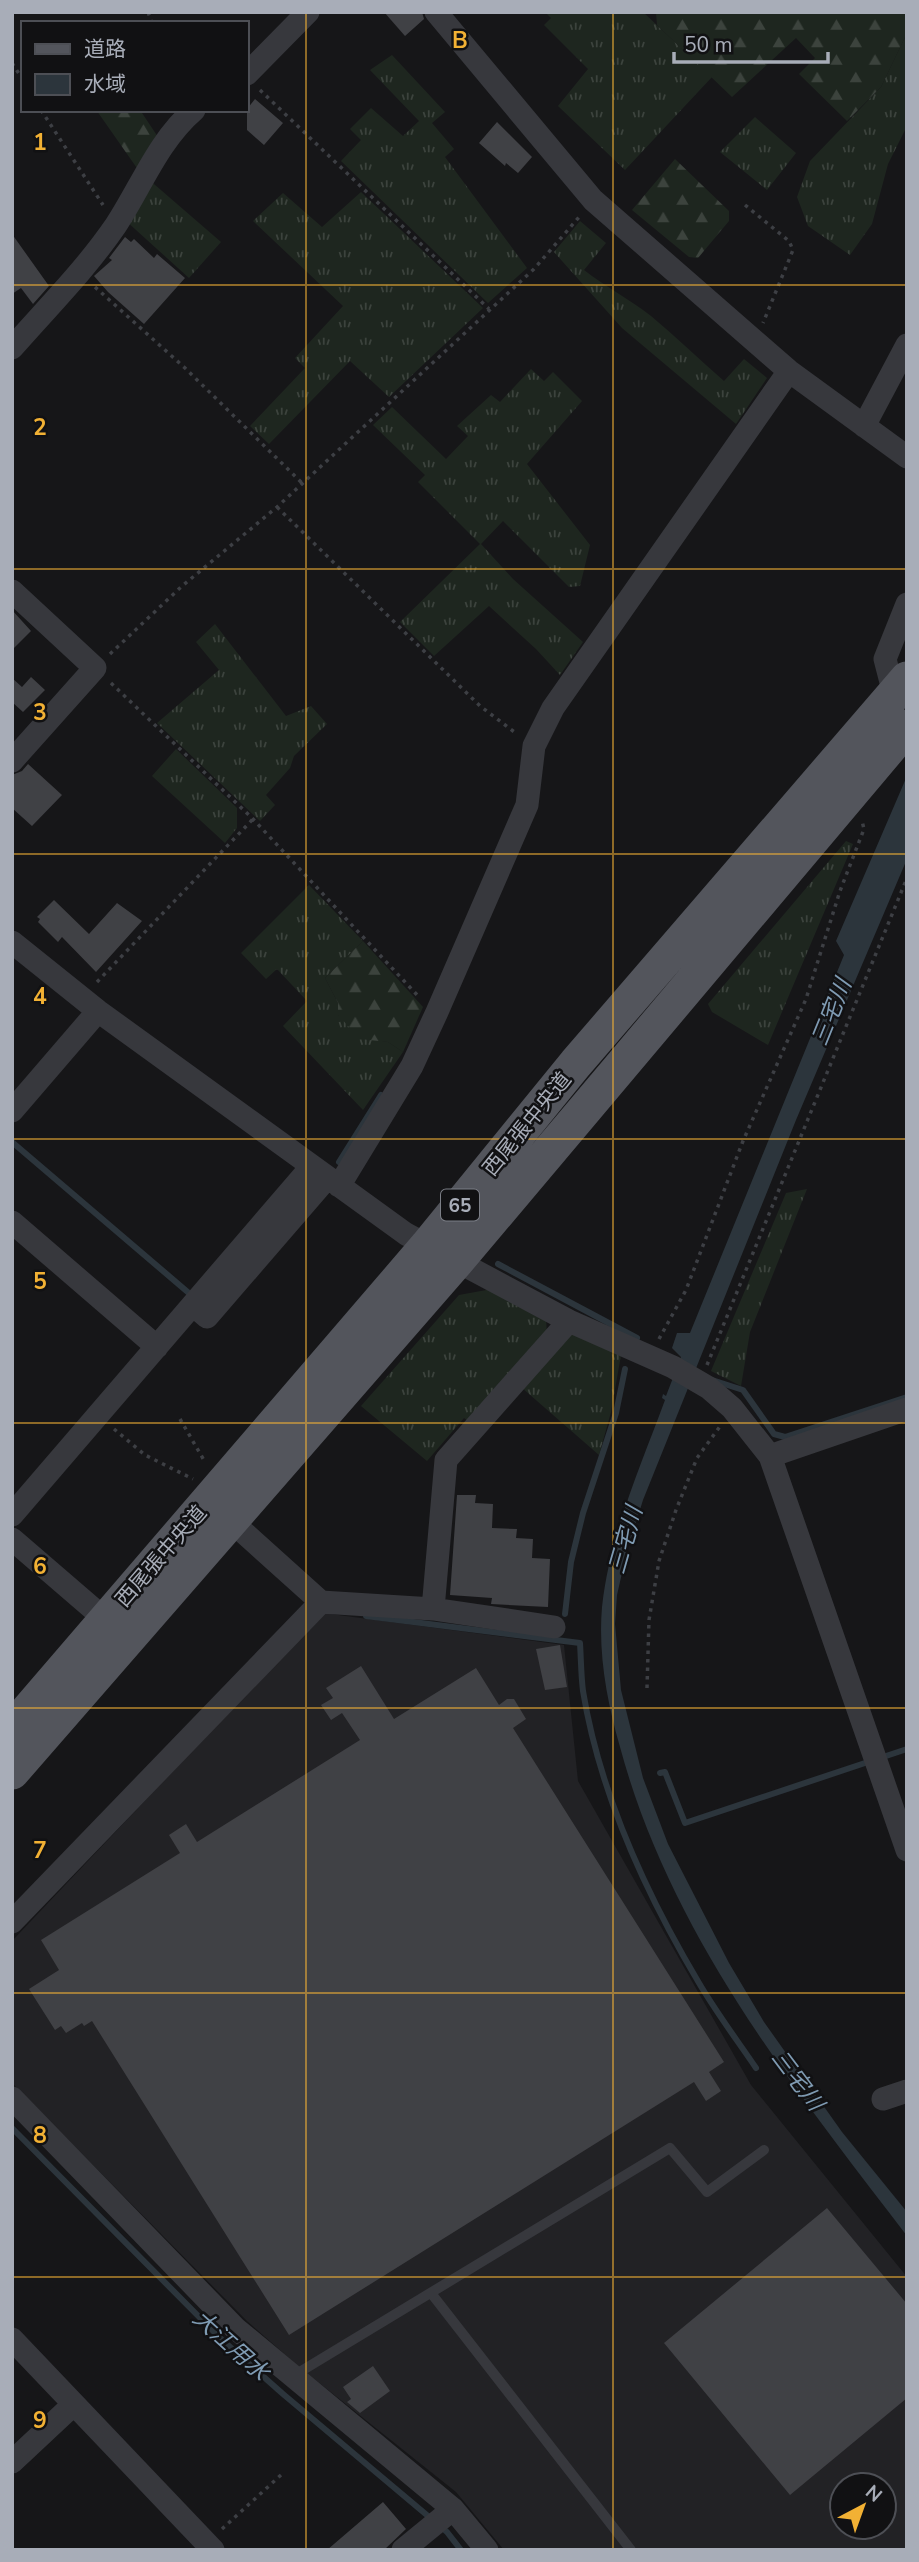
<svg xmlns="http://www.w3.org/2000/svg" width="919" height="2562" font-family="'Nunito Sans','Noto Sans JP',sans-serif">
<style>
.built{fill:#222225;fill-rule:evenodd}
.grass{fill:url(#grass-tufts)}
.forest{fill:url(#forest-firs)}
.water{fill:#2c353c}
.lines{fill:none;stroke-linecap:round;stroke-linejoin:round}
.stream{stroke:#2c353c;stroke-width:6}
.building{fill:#404145}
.path{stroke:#3d3f44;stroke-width:3.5;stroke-dasharray:3.5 5;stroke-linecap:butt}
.service{stroke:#37383d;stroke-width:10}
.minor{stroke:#37383d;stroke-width:23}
.primary{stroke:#53555c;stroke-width:35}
.grid{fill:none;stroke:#f2b134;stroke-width:2;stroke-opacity:0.55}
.labels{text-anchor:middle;stroke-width:5;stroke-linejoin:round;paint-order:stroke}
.shield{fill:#111113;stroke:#7b7e86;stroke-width:2}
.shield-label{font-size:19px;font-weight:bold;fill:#a8adb8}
.street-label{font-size:21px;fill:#a8adb8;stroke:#111113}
.water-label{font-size:23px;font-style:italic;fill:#7f9bb3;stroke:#111113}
.grid-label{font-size:23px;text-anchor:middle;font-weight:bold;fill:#f2b134;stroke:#111113;stroke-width:5;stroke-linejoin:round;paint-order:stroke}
</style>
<defs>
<pattern id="grass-tufts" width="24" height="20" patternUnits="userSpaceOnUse" patternTransform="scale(1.75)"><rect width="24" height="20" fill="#1e261f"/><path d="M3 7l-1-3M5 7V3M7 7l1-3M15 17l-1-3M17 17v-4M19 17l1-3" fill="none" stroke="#3c433d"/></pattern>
<pattern id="forest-firs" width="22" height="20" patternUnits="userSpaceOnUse" patternTransform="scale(1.75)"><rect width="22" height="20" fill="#1e261f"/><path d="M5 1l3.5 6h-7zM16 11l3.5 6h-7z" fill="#3c433d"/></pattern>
</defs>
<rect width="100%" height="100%" fill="#161618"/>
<path class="built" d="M323 1613 564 1645 578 1781 751 2085 907 2277V2550H504L456 2492 298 2366 247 2321 12 2083V1941ZM842 2485H884V2527H842Z"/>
<path class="grass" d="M545 12H643L712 77 625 170 558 106 588 69 544 25 551 18Z
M907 33V126L888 164 872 224 850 255 808 226 797 197 810 161 881 87Z
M392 55 445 112 432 123 454 149 445 157 527 268 488 303 341 161 361 140 350 129 371 108 403 136 419 121 370 70Z
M755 117 796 153 767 190 720 152Z
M147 178 221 242 189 278 125 220Z
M361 192 483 308 389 397 350 361 269 444 250 426 305 368 295 358 343 306 253 221 283 193 322 227Z
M580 221 606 243 584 270C606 287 629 299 651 316 676 337 700 360 724 381L744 359 767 378 736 424 622 328 554 252Z
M531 369 544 381 553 372 582 401 527 464 590 545 580 586 569 587 503 521 481 544 513 579 583 642 560 675 536 649 489 606 434 656 400 622 480 544 418 482 425 475 373 425 392 407 446 459 468 436 457 426 491 395 500 402Z
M215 624 286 716 311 706 327 724 294 756 290 768 266 795 275 805 260 821 157 723 219 670 196 642Z
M176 749 237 808V828L225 843 152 776Z
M846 841 853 844 768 1045 712 1012 708 1004Z
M309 885 363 941 325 978 338 1003V1015L375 1040 388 1042 403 1052 363 1110 283 1026 307 1001 277 969 266 979 241 953Z
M807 1189 750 1332 741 1386 711 1371 786 1193Z
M492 1289 546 1318 547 1336 471 1423 464 1418 427 1461 361 1406 459 1295Z
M577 1332 621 1355 611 1412 599 1455 521 1387 562 1337Z"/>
<path class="forest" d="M656 12H907V33L881 87 847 121 799 74 815 58 796 38 732 97 657 25Z
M140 110 160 140 139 171 97 111Z
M675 159 729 211V221L698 258 689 257 632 210Z
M363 941 423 1007 403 1052 388 1042 360 1039 338 1015V1003L325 978Z"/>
<path class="water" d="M907 776V859L796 1120 643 1500 627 1551 617 1595 615 1624 621 1690 643 1778 668 1844 729 1963 764 2022 842 2132 907 2212V2236C792 2086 670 1933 620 1747 607 1702 598 1654 602 1607 610 1534 640 1468 665 1400L662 1398 663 1394 666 1396 681 1357 672 1348 677 1333H690L844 955 836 941Z"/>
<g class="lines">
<path class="stream" d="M12 1142 190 1294
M339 1162 381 1095
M498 1264 637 1338
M712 1380 743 1390 774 1434 785 1437 907 1397
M565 1614 571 1562 583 1513 616 1413 625 1369
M366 1616 580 1643C581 1659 581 1675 583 1691 600 1795 646 1894 699 1983 716 2012 737 2040 756 2068
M883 1757 907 1749
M660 1773 665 1772 685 1823 865 1763
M12 2128 220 2338 283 2394 447 2532 461 2550"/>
</g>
<path class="building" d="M384 12H422L424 19 405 36Z
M255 99 283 123 264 145 247 130V109Z
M497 122 532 157 518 173 506 163 505 166 479 143Z
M12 234 49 286 33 304 21 288 12 294Z
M125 237 131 242 134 239 154 258 157 254 185 278 144 324 108 292 94 276 112 260 109 258Z
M12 610 31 631 12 650Z
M31 677 45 690 23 712 12 702V678L22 687Z
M28 764 62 795 32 826 12 808V775L22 771Z
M54 900 89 934 117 903 142 921 96 972 62 937 58 942 38 922 40 919 37 917Z
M457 1495H476L475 1503 493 1504 492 1528 517 1529 516 1538 533 1539 532 1558 550 1559 548 1607 491 1604 492 1598 450 1595Z
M560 1645 567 1687 545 1690 536 1649Z
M361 1666 394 1719 476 1668 499 1705 507 1699H514L526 1719 513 1728 724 2062 709 2072 721 2091 706 2101 694 2082 289 2335 92 2021 84 2026 82 2023 66 2033 61 2026 55 2030 29 1989 59 1970 41 1940 180 1853 169 1835 186 1824 197 1842 360 1740 342 1713 331 1720 321 1705 333 1698 326 1688Z
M827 2208 907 2304V2398L790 2495 664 2343Z
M373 2366 390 2391 360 2413 347 2402 351 2399 343 2387Z
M383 2502 406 2529 384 2550H327Z"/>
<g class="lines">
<path class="path" d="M148 12 152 23
M12 63 23 80
M260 90 489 309
M41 110 103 205
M745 205 789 241 793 250 763 323
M95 287 185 368 302 483
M277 507 480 706 517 734
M110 654 181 587 277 507 534 269 580 216
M111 683 253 819 419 997
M97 982 253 819
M659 1339 686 1290 743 1141 806 999 840 891 864 829 862 821
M707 1365 907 878
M180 1419 205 1462
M114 1429 145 1455 193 1479
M647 1688 649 1620 659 1561 676 1510 697 1458 721 1425
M222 2529 282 2474"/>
<path class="service" d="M431 2293 631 2550
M293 2376 670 2148 707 2192 764 2150"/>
<path class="minor" d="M436 12 593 200 789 371 907 457
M247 74 308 12
M12 348C47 308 86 269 116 225 141 187 158 141 194 110
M864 426 907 345
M12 591 95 668 12 761
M894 694 885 659 907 604
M12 942 98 1011 406 1234 569 1321 673 1367 709 1388 732 1408 770 1456 907 1850
M12 1111 98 1011
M339 1186 412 1066 437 1012 527 805 534 746 553 708 789 371
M12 1222 157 1347
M193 1305 207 1317 327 1178
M770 1456 907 1409
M12 1515 312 1166
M231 1521 321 1602 433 1609 554 1627
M12 1539 106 1620
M433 1609 446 1460 569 1321
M12 1922 321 1602
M12 2098 235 2328 453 2509 487 2550
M883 2099 907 2091
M12 2339 213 2550
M12 2462 74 2404
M403 2550 453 2509"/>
<path class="primary" d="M12 1729 427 1246 576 1063 907 679
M12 1772 457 1261 907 727"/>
</g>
<path class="grid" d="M306 12V2550M613 12V2550M12 285H907M12 569H907M12 854H907M12 1139H907M12 1423H907M12 1708H907M12 1993H907M12 2277H907"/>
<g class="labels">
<rect class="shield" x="441" y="1189.5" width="38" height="31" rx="5"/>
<g class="shield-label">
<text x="460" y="1212">65</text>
</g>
<g class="street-label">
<text transform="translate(527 1124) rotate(-51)" y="7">西尾張中央道</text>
<text transform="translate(161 1556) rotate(-49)" y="7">西尾張中央道</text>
</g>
<g class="water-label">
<text transform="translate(831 1012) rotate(-68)" y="8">三宅川</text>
<text transform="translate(625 1540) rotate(-74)" y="8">三宅川</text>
<text transform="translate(798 2080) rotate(53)" y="8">三宅川</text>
<text transform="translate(231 2345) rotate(42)" y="8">大江用水</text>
</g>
</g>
<g class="grid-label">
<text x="460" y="48">B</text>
<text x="40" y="150">1</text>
<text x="40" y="435">2</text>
<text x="40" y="720">3</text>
<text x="40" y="1004">4</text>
<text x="40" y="1289">5</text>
<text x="40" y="1574">6</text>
<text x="40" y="1858">7</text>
<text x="40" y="2143">8</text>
<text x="40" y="2428">9</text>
</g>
<rect width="919" height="2562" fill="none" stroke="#a8adb8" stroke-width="28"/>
<rect x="21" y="21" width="228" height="91" fill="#111113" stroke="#4d4f55" stroke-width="2"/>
<rect x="35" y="44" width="35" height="10" fill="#53555c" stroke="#4d4f55" stroke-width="2"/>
<text x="84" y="56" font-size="21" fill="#a8adb8">道路</text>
<rect x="35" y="74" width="35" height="21" fill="#2c353c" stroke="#4d4f55" stroke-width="2"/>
<text x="84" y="91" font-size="21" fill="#a8adb8">水域</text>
<g transform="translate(863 2506) rotate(41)"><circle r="33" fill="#111113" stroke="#4d4f55" stroke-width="2"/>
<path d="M0-5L12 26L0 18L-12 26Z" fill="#f2b134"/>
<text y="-10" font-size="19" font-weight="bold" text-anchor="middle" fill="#a8adb8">N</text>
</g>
<path d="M674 52v10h154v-10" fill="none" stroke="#a8adb8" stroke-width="3.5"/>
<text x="684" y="52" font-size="21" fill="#a8adb8" stroke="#111113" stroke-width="5" paint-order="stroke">50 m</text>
</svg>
